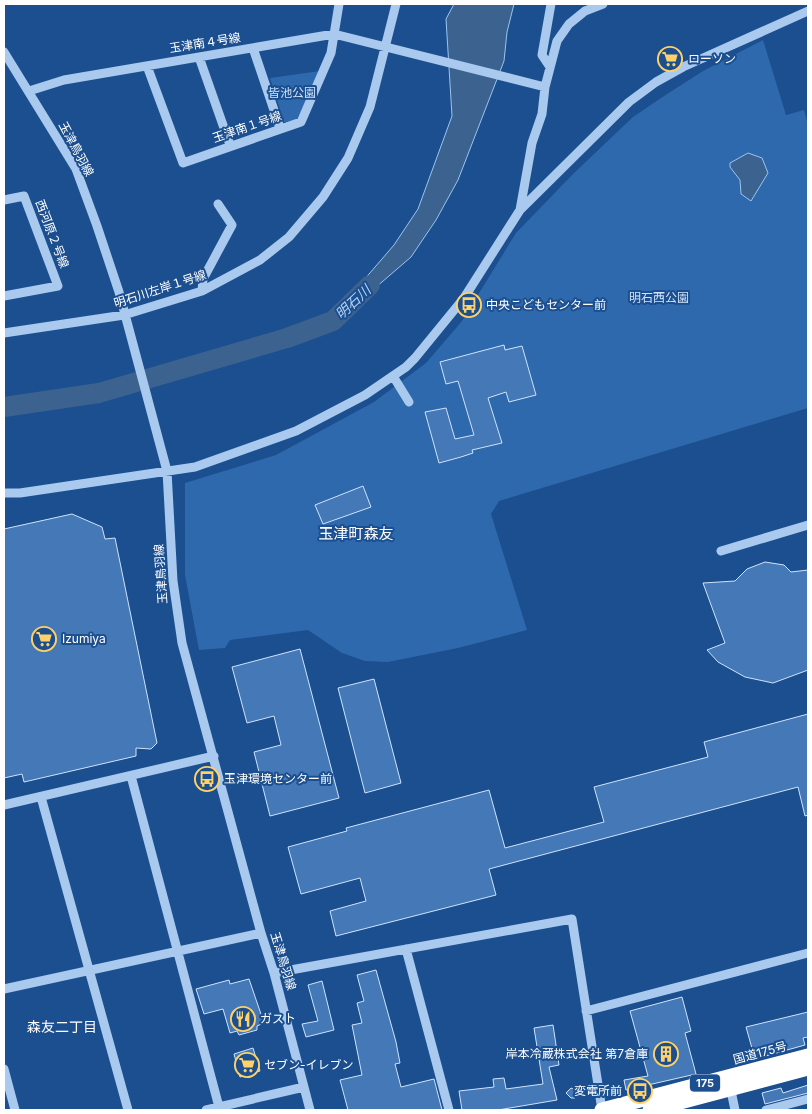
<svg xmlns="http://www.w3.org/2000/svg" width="812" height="1114" font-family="Inter,'Noto Sans JP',sans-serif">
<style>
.green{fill:#2e69ad}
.water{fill:#3c6290;stroke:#9cc4f0}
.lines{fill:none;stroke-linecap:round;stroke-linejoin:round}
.river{stroke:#3c6290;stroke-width:20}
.building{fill:#4478b7;stroke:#cfe3fa}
.minor{stroke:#a9c9ee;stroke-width:9}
.highway{stroke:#fff;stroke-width:15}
.labels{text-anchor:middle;stroke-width:4;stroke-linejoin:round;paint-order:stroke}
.shield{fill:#1b4f8f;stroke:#bbcadd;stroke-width:1}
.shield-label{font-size:11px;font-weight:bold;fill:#fff}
.street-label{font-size:12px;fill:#fff;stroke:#1b4f8f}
.poi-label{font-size:12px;fill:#fff;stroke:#1b4f8f;text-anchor:start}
.park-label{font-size:12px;fill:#cfe3fa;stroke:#1b4f8f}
.water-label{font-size:14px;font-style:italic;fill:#b5d3f5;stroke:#1b4f8f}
.neighbourhood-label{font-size:14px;fill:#fff;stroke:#1b4f8f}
.quarter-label{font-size:15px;fill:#fff;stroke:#1b4f8f}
</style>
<rect width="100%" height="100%" fill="#1b4f8f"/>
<path class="green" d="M763 40 786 115 804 110 808 125V408L499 501 491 514 527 630 458 648 388 662 365 661 342 653 308 630 230 640 225 648 199 650 185 575V483L276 455 374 402 426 363 462 321 516 233 574 173 633 117 664 96 703 71Z
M320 71 296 121 284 122 270 78Z"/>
<path class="water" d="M454 4H514L507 32 504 61 458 180 436 220 411 257 346 313 363 281 394 245 418 209 452 116 446 19Z
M748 153 762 158 768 173 751 201 741 194 740 180 730 167V163Z"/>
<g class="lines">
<path class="river" d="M4 407 99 393 287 338 333 321 370 285"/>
</g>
<path class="building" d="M504 345 505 350 522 346 536 395 509 402 506 392 488 398 502 443 472 450 473 453 461 457 439 463 425 412 446 408 455 439 474 435 458 381 446 384 440 362Z
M363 486 371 507 323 524 315 505Z
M72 514 102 527 105 539 115 538 157 743 151 749 136 748V756L24 782 22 774 4 778V529Z
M765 562 784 565 791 572 808 570V670L773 683 745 677 718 662 707 650 725 643 703 583 735 581 747 569Z
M300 649 339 798 270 816 254 752 281 745 274 716 247 723 232 667Z
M374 679 401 783 365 793 338 688Z
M808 714V815L805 816 798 787 489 869 496 895 336 936 330 911 366 901 360 878 301 894 288 847 347 831 346 828 489 790 505 848 604 822 594 787 708 757 704 742Z
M376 970 396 1042 400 1063 395 1064 401 1087 434 1079 442 1110H348L340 1080 362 1075 352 1025 362 1023 357 1003 364 1001 357 975Z
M249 979 264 1023 257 1026V1030L239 1035 237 1031 230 1033 223 1009 204 1014 196 989 229 980 230 984Z
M322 981 334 1030 306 1037 302 1024 318 1021 308 985Z
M682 997 691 1031 685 1033 696 1074 626 1090 624 1080 648 1076 630 1011Z
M808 1012V1037L803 1038 805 1045 755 1059 746 1027Z
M553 1025 559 1065 549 1067 557 1100 498 1110H462L459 1091 494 1087 493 1079 504 1078 506 1089 543 1084 534 1028Z
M253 1048 260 1071 240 1077 234 1054Z
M808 1085V1093L765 1104 762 1093 781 1088 783 1093Z
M571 1088 578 1091 575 1098H571L566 1093Z"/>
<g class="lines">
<path class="minor" d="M253 48 280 128
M4 52 76 169 97 226 119 292 167 471 173 581 182 643 261 933 274 973 310 1110
M199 57 230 145
M147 66 183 163 301 122 331 53 339 4
M550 67 542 55 551 4
M29 91 64 80 334 34 545 87
M4 200 24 196 58 286 4 296
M520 210 532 143 542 114 545 87 557 41 569 24 585 11 603 4
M202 291 203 279 232 225 218 204
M4 333 124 315 202 291 260 260 289 237 323 197 348 158 370 107 396 4
M393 376 409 402
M4 493H20L195 467 296 431 365 395 406 367 415 358 464 298 520 210 629 102 656 82 683 67 808 11
M721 551 808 525
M131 776 219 1107
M41 797 128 1110
M4 805 214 756
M406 949 449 1110
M274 973 572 919 602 1110
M4 989 261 933
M586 1011 808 953
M4 1069 15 1110
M730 1086 735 1110
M206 1110 304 1087
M766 1110 808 1099"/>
<path class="highway" d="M602 1110 808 1056
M650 1110 808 1068"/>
</g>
<defs>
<symbol id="supermarket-ring" viewBox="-11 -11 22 22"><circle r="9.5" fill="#1b4f8f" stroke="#ffd166" stroke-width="1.5"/><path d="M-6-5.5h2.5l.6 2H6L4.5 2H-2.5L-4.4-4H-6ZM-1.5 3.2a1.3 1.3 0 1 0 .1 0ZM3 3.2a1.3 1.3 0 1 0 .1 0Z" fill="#ffd166"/></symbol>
<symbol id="bus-ring" viewBox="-11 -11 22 22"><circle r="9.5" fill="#1b4f8f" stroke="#ffd166" stroke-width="1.5"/><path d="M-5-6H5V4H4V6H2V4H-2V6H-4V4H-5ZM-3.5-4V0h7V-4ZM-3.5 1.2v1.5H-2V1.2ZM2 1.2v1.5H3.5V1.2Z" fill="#ffd166"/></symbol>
<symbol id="restaurant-ring" viewBox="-11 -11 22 22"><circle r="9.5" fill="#1b4f8f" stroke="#ffd166" stroke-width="1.5"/><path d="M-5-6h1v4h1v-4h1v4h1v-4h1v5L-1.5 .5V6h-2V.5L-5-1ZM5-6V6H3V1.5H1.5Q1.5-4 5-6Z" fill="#ffd166"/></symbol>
<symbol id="building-ring" viewBox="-11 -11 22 22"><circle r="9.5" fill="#1b4f8f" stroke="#ffd166" stroke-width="1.5"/><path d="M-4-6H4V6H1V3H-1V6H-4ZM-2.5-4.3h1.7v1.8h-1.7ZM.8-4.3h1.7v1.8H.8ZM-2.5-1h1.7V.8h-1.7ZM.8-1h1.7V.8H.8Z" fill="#ffd166"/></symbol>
</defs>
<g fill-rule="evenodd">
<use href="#supermarket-ring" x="656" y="45" width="28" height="28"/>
<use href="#bus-ring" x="455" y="291" width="28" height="28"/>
<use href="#supermarket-ring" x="30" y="625" width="28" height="28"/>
<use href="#bus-ring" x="193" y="765" width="28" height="28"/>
<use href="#restaurant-ring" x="229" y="1005" width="28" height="28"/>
<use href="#building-ring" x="652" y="1040" width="28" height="28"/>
<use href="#supermarket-ring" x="233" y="1051" width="28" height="28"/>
<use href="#bus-ring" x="626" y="1077" width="28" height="28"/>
</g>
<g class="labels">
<rect class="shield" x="690" y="1074.5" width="30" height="17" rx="4"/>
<g class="shield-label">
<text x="705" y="1087">175</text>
</g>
<g class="street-label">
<text transform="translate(205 43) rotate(-9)" y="4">玉津南４号線</text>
<text transform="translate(247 127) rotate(-19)" y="4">玉津南１号線</text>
<text transform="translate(76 149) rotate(62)" y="4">玉津鳥羽線</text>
<text transform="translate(52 234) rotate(69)" y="4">西河原２号線</text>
<text transform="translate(160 289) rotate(-18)" y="4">明石川左岸１号線</text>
<text transform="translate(161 574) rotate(-94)" y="4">玉津鳥羽線</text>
<text transform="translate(283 961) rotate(73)" y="4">玉津鳥羽線</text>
<text transform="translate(760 1053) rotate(-15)" y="4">国道175号</text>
</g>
<g class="poi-label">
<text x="688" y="63">ローソン</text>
<text x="486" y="309">中央こどもセンター前</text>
<text x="62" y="643">Izumiya</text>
<text x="224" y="783">玉津環境センター前</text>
<text x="260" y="1023">ガスト</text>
<text x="648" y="1058" text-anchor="end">岸本冷蔵株式会社 第7倉庫</text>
<text x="264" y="1069">セブン-イレブン</text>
<text x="622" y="1095" text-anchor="end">変電所前</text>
</g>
<g class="park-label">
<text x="292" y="97">皆池公園</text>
<text x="659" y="302">明石西公園</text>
</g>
<g class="water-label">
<text transform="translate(353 302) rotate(-43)" y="5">明石川</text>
</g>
<g class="neighbourhood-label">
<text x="62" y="1032">森友二丁目</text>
</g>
<g class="quarter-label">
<text x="356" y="539">玉津町森友</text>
</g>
</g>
<rect width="812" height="1114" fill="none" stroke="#ffffff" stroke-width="10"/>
</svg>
